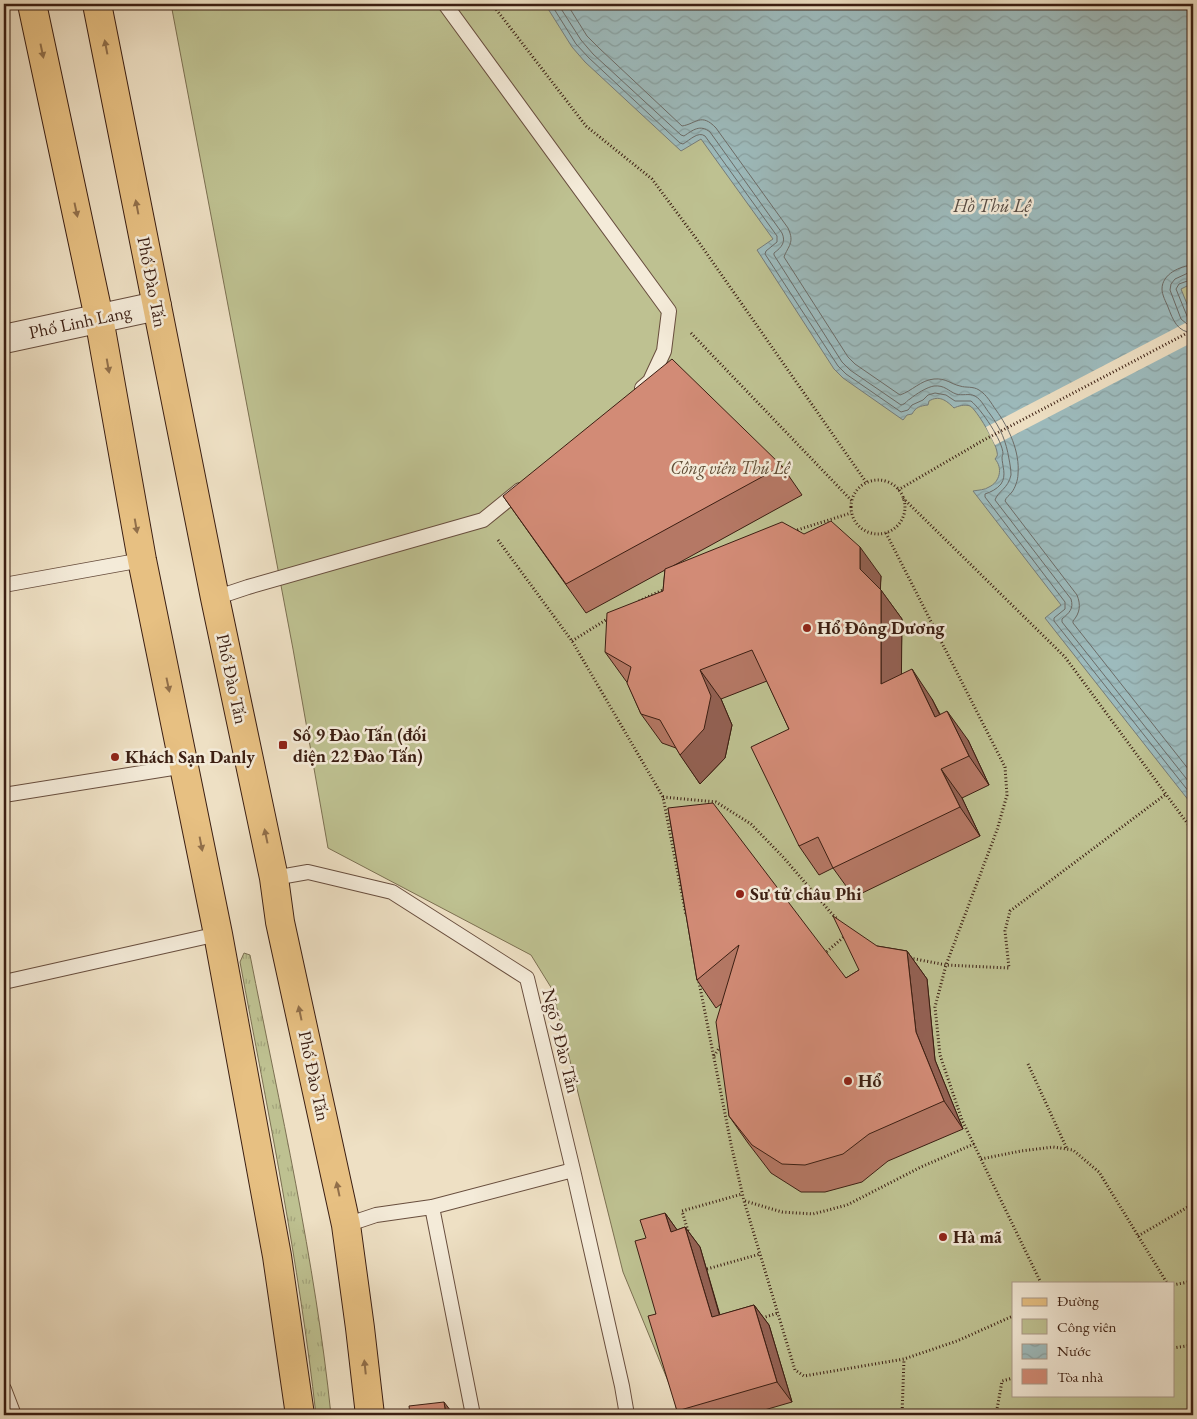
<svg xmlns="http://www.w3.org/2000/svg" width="1197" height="1419" font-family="'EB Garamond',serif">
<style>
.grass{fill:url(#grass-tufts);stroke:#7c7052}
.park{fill:#bec191;stroke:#7c7052;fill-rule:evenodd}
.water{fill:url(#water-waves);stroke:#767c79}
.pier{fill:#eee0c4}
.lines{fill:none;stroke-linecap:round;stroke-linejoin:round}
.shore{stroke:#6c6c68;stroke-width:1}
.lane-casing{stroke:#684e3e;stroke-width:16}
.street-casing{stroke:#684e3e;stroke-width:30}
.primary-casing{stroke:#3b1e12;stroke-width:30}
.path{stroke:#3b1e12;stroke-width:3;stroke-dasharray:1 2.5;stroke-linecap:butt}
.lane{stroke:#f4ebd9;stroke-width:14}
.street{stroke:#f4ebd9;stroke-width:28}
.primary{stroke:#e7c082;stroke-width:28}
.wall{fill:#b57865;stroke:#3b1e12}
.shaded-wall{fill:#936153;stroke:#3b1e12}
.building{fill:#d28b76;stroke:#3b1e12}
.oneway{fill:#916f4a}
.poi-dot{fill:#8f2418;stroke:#f4ebd9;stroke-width:2}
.labels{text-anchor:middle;stroke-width:5;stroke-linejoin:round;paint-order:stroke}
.street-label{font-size:18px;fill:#3b1e12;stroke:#f4ebd9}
.park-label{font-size:18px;font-style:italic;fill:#624f38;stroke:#f4ebd9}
.poi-label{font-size:18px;font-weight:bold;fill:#3b1e12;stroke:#f4ebd9;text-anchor:start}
.water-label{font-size:19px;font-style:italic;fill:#584d45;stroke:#f4ebd9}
</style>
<defs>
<pattern id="grass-tufts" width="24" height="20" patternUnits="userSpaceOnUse" patternTransform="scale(1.25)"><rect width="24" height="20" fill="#bec191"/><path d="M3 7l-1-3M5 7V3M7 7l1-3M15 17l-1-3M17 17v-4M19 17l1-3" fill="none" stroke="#a4a57c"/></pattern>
<pattern id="water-waves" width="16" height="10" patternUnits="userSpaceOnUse" patternTransform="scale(1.25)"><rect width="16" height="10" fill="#9dbbbd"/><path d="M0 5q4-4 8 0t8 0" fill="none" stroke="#88a0a1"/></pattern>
</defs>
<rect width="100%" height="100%" fill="#eee0c4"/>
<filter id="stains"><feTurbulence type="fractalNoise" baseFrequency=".004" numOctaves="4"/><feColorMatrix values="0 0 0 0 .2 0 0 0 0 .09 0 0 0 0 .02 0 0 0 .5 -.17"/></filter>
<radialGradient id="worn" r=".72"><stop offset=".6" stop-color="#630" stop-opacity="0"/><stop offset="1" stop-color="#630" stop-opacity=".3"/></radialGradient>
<path class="grass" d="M244 953 250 955C280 1107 315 1260 331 1415H316C299 1263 268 1112 240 962Z"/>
<path class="park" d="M171 4H1193V1415H682L623 1272 552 989 531 955 328 848 293 649ZM1013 1283H1173V1395H1013Z"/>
<path class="water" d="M545 4H1193V283L1181 289 1193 319V806L1045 618 1061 605 973 491C978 490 985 490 989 487 1000 482 1003 468 995 459 997 456 998 456 997 452 996 443 977 410 970 406 965 404 958 406 954 408 946 400 939 395 929 401L928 405C920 406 916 407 912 414L907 415 903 420 843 378 834 369 757 250 773 239 701 139 681 151 585 62 572 47Z"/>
<path class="pier" d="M1193 319V342L995 445 986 427Z"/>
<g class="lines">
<path class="shore" d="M551 4 576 44 589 58 680 143 683 144C690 140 698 131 705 136L777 236V242L766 251 765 254 838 366 846 374 901 412 908 410 912 405 923 400 928 395 935 393 946 395 955 401H971C981 409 1003 441 1003 454 1003 455 1002 456 1002 457 1002 466 1007 475 1001 484 997 489 991 492 985 494V497L1065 602V609L1054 618V621L1193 797
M558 4 581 40 593 54 681 135 684 136C693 130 700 124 710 132L782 233C786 242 782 247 774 253V255L842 362 850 370 901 405C906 404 906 401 910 399 916 394 927 387 934 386 945 385 948 391 956 394 962 396 969 393 975 396 982 400 985 408 990 414 1001 429 1006 441 1009 459 1010 464 1011 470 1011 475 1008 489 998 491 995 500L1071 599C1074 609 1069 613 1062 619V622L1193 787
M567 4 587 36 599 48 682 126C696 124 701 112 716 128L788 228C795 243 788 246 784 257L848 357 855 364 900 395C912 391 921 380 934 379 946 378 951 384 960 386 966 388 973 386 979 390 987 395 991 403 996 410 1009 428 1020 452 1018 474 1018 480 1015 488 1012 492 1009 496 1006 497 1005 501L1077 595C1081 605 1080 613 1073 621V623L1193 775
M1193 265C1180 266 1162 274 1162 289 1162 295 1166 302 1168 307 1173 320 1177 332 1193 333
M1193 273H1188L1175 279 1171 284 1170 290 1181 319 1187 324 1193 326
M1193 279 1179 284 1176 289 1187 316 1189 319H1193"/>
<defs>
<path id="lane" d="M445 4 669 311 664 351 650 381 642 388
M4 585 142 560
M215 598 248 587 483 520 520 490
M4 795 185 766
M274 878 308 872 392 892 527 978 573 1170 622 1386 627 1415
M4 982 218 934
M432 1207 473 1415
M346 1225 376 1215 432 1207 573 1170
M4 1389 14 1415"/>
<path id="street" d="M4 339 157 306"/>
<path id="primary" d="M32 4 99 318 142 560 218 934 277 1256 300 1415
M97 4 215 598 274 878 280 922 346 1225 360 1328 370 1415"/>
</defs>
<use href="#lane" class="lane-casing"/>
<use href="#street" class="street-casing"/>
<use href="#primary" class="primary-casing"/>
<path class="path" d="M492 4 586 126 652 179 698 241 866 482
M691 333 852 501
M851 507a27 27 0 1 1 54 0a27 27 0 1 1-54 0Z
M898 490 982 441 1193 330
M903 498 1065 657 1193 831
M794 531 851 513
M886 533 1005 767 1007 795 997 830 946 965 935 1007 940 1055 962 1120 1041 1283
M498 540 572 641 663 797 686 915
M639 601 667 588
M572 641 609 618
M663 797 716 802 751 824 784 858 832 914 838 920
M824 954 846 935
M910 958 946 965 1009 968 1005 931 1010 911 1166 794
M699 982 731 1144 744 1201 795 1370 804 1376 904 1359 957 1341 1013 1316
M714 1056 721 1045
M1028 1064 1067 1149
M981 1159 1021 1151 1053 1147 1073 1150 1099 1172 1167 1283
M745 1201 782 1212 813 1214 847 1205 921 1167 974 1144
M688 1231 682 1211 742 1194
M1138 1236 1193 1204
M707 1269 760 1254
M1173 1285 1193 1281
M759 1319 778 1313
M1173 1348 1193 1345
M902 1415 904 1359
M996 1415 1002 1381 1013 1378"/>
<use href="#lane" class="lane"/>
<use href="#street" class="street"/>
<use href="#primary" class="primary"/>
</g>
<path class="wall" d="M782 466 802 495 673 566 881 576 880 589 902 619 901 674 932 699 940 714 968 740 989 785 962 798 980 836 854 897 833 868 819 875 799 846 789 729 767 681 721 699 732 725 725 758 700 784 676 748 662 743 641 714 627 682 626 681 605 652 663 591 665 570 586 613 503 496Z
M668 808 846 978 859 970 877 946 907 951 927 979 935 1060 963 1129 888 1161 862 1182 825 1192H801L771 1173 748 1143 729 1116 721 1004 716 1008 697 980Z
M665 1213 677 1230 685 1227 700 1247 720 1315 754 1305 769 1325 792 1402 747 1415H680L677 1411 656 1314Z"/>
<path class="shaded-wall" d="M860 547 881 576 880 598 860 569Z
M881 590 902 619 901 714 881 684Z
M912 669 932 699 955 746 935 717Z
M700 670 721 699 732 725 725 758 700 784 680 755Z
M947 711 968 740 989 785 969 756Z
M941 769 962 798 980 836 960 807Z
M907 951 927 979 935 1060 963 1129 944 1101 916 1032Z
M665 1213 680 1234 671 1232Z
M685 1227 700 1247 726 1338 712 1317Z
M754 1305 769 1325 792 1402 777 1382Z
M444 1402 454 1415H446Z"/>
<path class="building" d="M672 359 782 466 566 584 503 496Z
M831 521 860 547V569L881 590V684L912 669 935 717 947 711 969 756 941 769 960 807 833 868 818 837 799 846 751 747 789 729 752 650 700 670 711 696 704 729 680 755 660 720 641 714 627 683 631 667 605 652 607 613 663 591 665 569 782 522 804 534Z
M713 803 846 978 859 970 833 916 877 946 907 951 916 1032 944 1101 869 1134 843 1154 805 1165 782 1164 752 1145 729 1116 716 1022 739 945 697 980 668 808Z
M665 1213 671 1232 685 1227 712 1317 754 1305 777 1382 677 1411 648 1316 656 1314 635 1241 646 1238 640 1220Z
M444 1402 446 1415H410L409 1406Z"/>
<defs><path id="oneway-solid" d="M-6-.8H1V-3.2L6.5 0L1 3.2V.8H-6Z" transform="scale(1.25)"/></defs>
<g class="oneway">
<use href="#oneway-solid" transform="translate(106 47) rotate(-101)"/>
<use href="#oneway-solid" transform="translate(42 51) rotate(78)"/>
<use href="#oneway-solid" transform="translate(137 207) rotate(-101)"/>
<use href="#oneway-solid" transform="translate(76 210) rotate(78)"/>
<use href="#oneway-solid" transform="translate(108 366) rotate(80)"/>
<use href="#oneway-solid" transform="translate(136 526) rotate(80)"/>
<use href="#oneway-solid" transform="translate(168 685) rotate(78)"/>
<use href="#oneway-solid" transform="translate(266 836) rotate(-102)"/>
<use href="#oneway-solid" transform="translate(201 844) rotate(79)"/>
<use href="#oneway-solid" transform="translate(300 1013) rotate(-102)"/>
<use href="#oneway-solid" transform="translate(338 1189) rotate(-102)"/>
<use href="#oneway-solid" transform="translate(365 1367) rotate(-96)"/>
</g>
<g class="poi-dot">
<circle cx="807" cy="628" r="5"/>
<rect x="278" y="740" width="10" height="10" rx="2.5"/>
<circle cx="115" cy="757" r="5"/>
<circle cx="740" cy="894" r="5"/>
<circle cx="848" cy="1081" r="5"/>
<circle cx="943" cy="1237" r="5"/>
</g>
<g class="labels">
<g class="street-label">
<text transform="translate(152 282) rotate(79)" y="6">Phố Đào Tấn</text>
<text transform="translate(80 322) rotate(-12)" y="6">Phố Linh Lang</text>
<text transform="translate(232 679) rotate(78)" y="6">Phố Đào Tấn</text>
<text transform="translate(561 1041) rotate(76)" y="6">Ngõ 9 Đào Tấn</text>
<text transform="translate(314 1076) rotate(78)" y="6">Phố Đào Tấn</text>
</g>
<g class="park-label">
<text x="730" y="474">Công viên Thủ Lệ</text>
</g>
<g class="poi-label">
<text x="817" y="634">Hổ Đông Dương</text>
<text x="293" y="741">Số 9 Đào Tấn (đối<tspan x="293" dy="21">diện 22 Đào Tấn)</tspan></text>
<text x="125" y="763">Khách Sạn Danly</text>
<text x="750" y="900">Sư tử châu Phi</text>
<text x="858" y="1087">Hổ</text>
<text x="953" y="1243">Hà mã</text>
</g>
<g class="water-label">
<text x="992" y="212">Hồ Thủ Lệ</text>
</g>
</g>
<rect width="1197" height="1419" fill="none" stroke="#eee0c4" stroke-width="20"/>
<rect x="5" y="5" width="1187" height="1409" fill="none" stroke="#3b1e12" stroke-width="2.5"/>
<rect x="10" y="10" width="1177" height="1399" fill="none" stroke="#3b1e12"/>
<rect x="1012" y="1282" width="162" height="115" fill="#f4ebd9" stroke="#aa9989"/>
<rect x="1022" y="1298" width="25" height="8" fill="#e7c082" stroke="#aa9989"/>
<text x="1057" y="1306" font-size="15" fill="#3b1e12">Đường</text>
<rect x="1022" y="1319" width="25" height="15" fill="#bec191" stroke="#aa9989"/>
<text x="1057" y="1332" font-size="15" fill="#3b1e12">Công viên</text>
<rect x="1022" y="1344" width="25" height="15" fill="url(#water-waves)" stroke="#aa9989"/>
<text x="1057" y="1356" font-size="15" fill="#3b1e12">Nước</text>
<rect x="1022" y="1369" width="25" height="15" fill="#d28b76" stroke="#aa9989"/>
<text x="1057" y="1382" font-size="15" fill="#3b1e12">Tòa nhà</text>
<rect width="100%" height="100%" filter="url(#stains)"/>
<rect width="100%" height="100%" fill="url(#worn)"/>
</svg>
